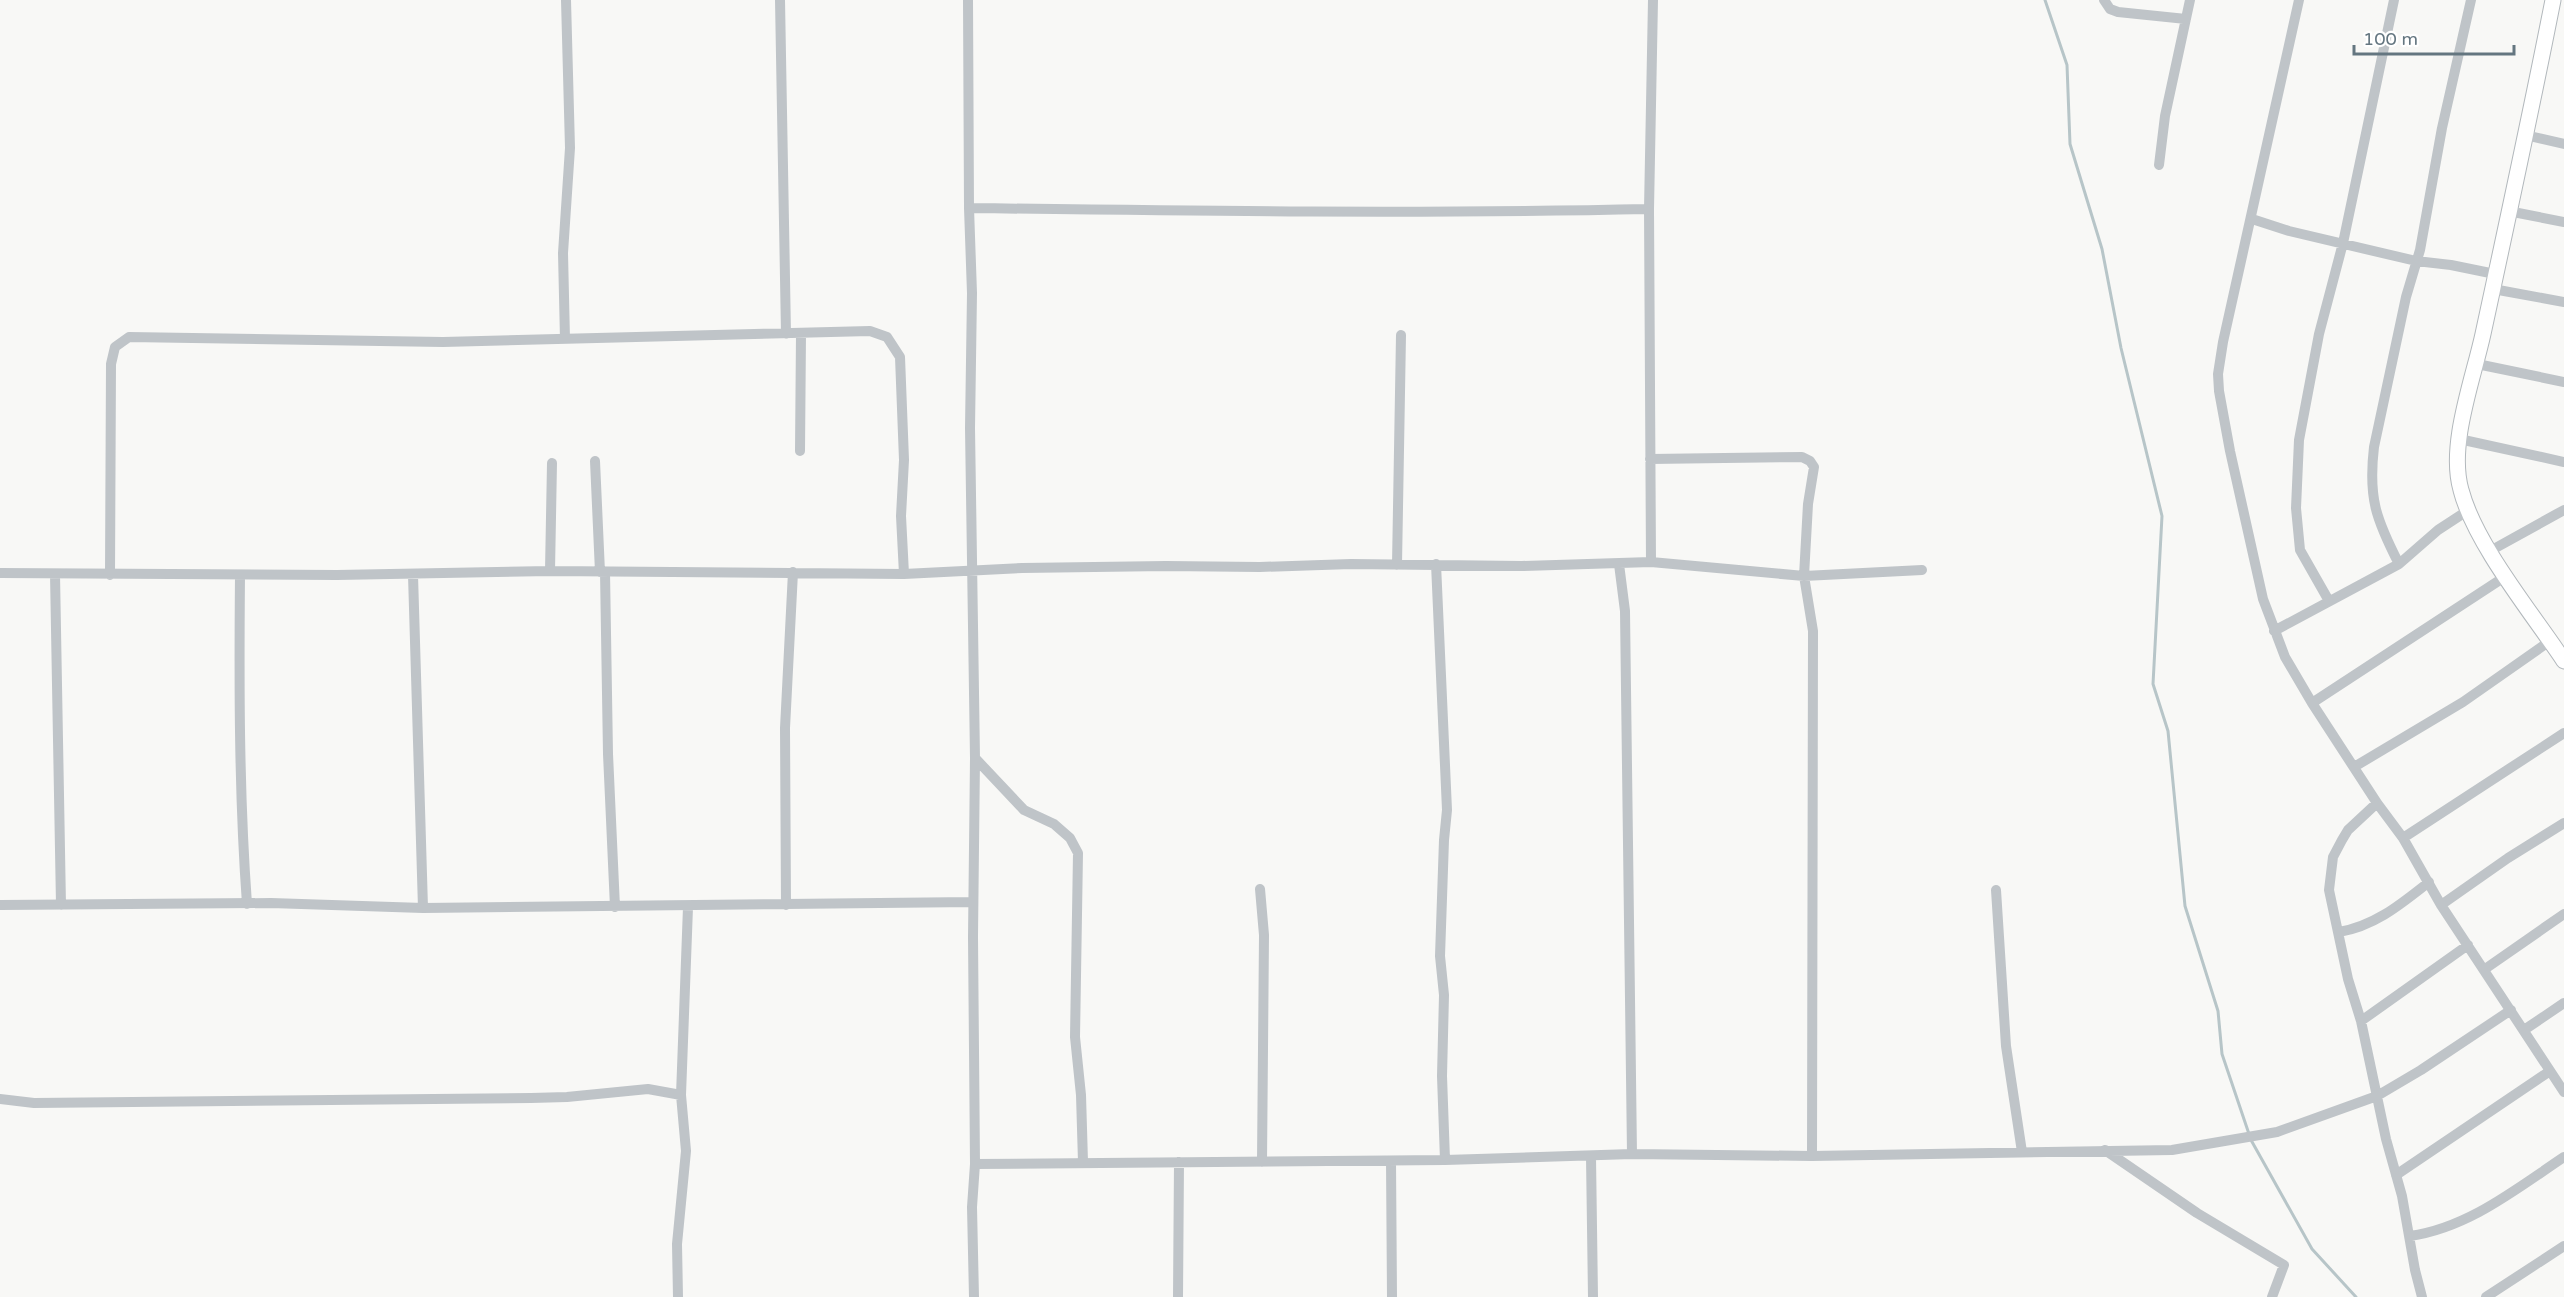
<svg xmlns="http://www.w3.org/2000/svg" width="2564" height="1297" font-family="'Varela Round',sans-serif">
<style>
.lines{fill:none;stroke-linecap:round;stroke-linejoin:round}
.stream{stroke:#b7c5c8;stroke-width:3}
.secondary-casing{stroke:#b2b8bc;stroke-width:17}
.street{stroke:#bfc4c8;stroke-width:10}
.secondary{stroke:#fff;stroke-width:15}
</style>
<rect width="100%" height="100%" fill="#f8f8f6"/>
<g class="lines">
<path class="stream" d="M2045 0 2067 65 2070 144 2102 249 2121 348 2162 516 2153 684 2168 731 2185 906 2218 1011 2222 1054 2249 1134
M2251 1140 2312 1249 2356 1297"/>
<defs>
<path id="secondary" d="M2553 0C2531 112 2507 223 2483 334 2473 380 2448 445 2461 490 2475 544 2532 613 2564 661"/>
</defs>
<use href="#secondary" class="secondary-casing"/>
<path class="street" d="M780 0 786 334
M968 0 969 208 972 293 970 428 975 758 973 937 975 1164 972 1207 974 1297
M2104 0 2110 9 2118 12 2186 19
M2299 0 2223 342 2218 374 2219 391 2230 451 2263 599 2285 657 2312 703 2377 803 2403 838 2441 905 2564 1092
M2525 135 2564 144
M2159 165 2165 116 2190 0
M969 208C1196 211 1422 214 1649 209
M2508 211 2564 222
M2252 219 2289 231 2416 261 2451 265 2495 274
M2493 289 2564 302
M565 339 563 253 570 148 566 0
M2477 364 2564 382
M2459 439 2564 462
M800 451 801 334
M1650 459 1802 457 1810 461 1814 467 1808 504 1804 576 1813 631 1812 1156
M595 461 600 572
M2490 551 2564 510
M1651 562 1649 209 1653 0
M1436 564 1447 810 1444 840 1440 956 1444 995 1442 1076 1445 1160
M1619 564 1625 611 1632 1154
M2399 564C2376 519 2368 498 2374 447L2406 297 2420 250 2442 128 2471 0
M1397 565 1401 335
M550 571 552 463
M605 572 608 754 615 907
M0 573 337 575 550 571 904 574 1022 568 1166 566 1260 567 1351 564 1522 566 1651 562 1804 576 1922 570
M55 574 61 905
M110 575 111 364 115 347 129 337 443 342 870 331 887 337 900 357 904 460 901 516 904 574
M240 575C239 685 239 794 247 904
M413 575 423 908
M2329 601 2300 550 2296 508 2299 440 2319 334 2343 243 2394 0
M2274 631 2399 564 2438 530 2467 511
M2312 703 2506 576
M975 758 1024 810 1054 824 1070 838 1078 853 1075 1037 1081 1095 1083 1162
M2354 767 2463 702 2550 641
M2377 803 2348 830 2342 840 2333 857 2329 890 2348 979 2361 1021 2386 1139 2402 1196 2415 1270 2422 1297
M2403 838 2564 733
M1260 889 1264 935 1262 1162
M1996 890 2006 1046 2022 1152
M0 905 271 903 423 908 973 902
M786 905 785 728 793 572
M2441 905 2508 858 2564 823
M2339 932C2375 926 2401 904 2429 882
M2485 969 2564 914
M2361 1021 2468 945
M2524 1030 2564 1003
M681 1095 688 907
M0 1099 34 1103 531 1098 567 1097 648 1089 681 1095 686 1151 677 1244 678 1297
M2105 1150 2197 1213 2284 1265 2272 1297
M1591 1157 1593 1297
M1391 1161 1392 1297
M975 1164 1445 1160 1632 1154 1812 1156 2172 1150 2277 1132 2377 1096 2421 1070 2511 1010
M2396 1175 2550 1071
M2410 1236C2468 1228 2516 1189 2564 1157
M1178 1297 1179 1162
M2486 1297 2564 1246"/>
<use href="#secondary" class="secondary"/>
</g>
<path d="M2354 45v9h160v-9" fill="none" stroke="#647680" stroke-width="3"/>
<text x="2363" y="45" font-size="18" fill="#647680" stroke="#ffffff" stroke-width="4.5" paint-order="stroke">100 m</text>
</svg>
